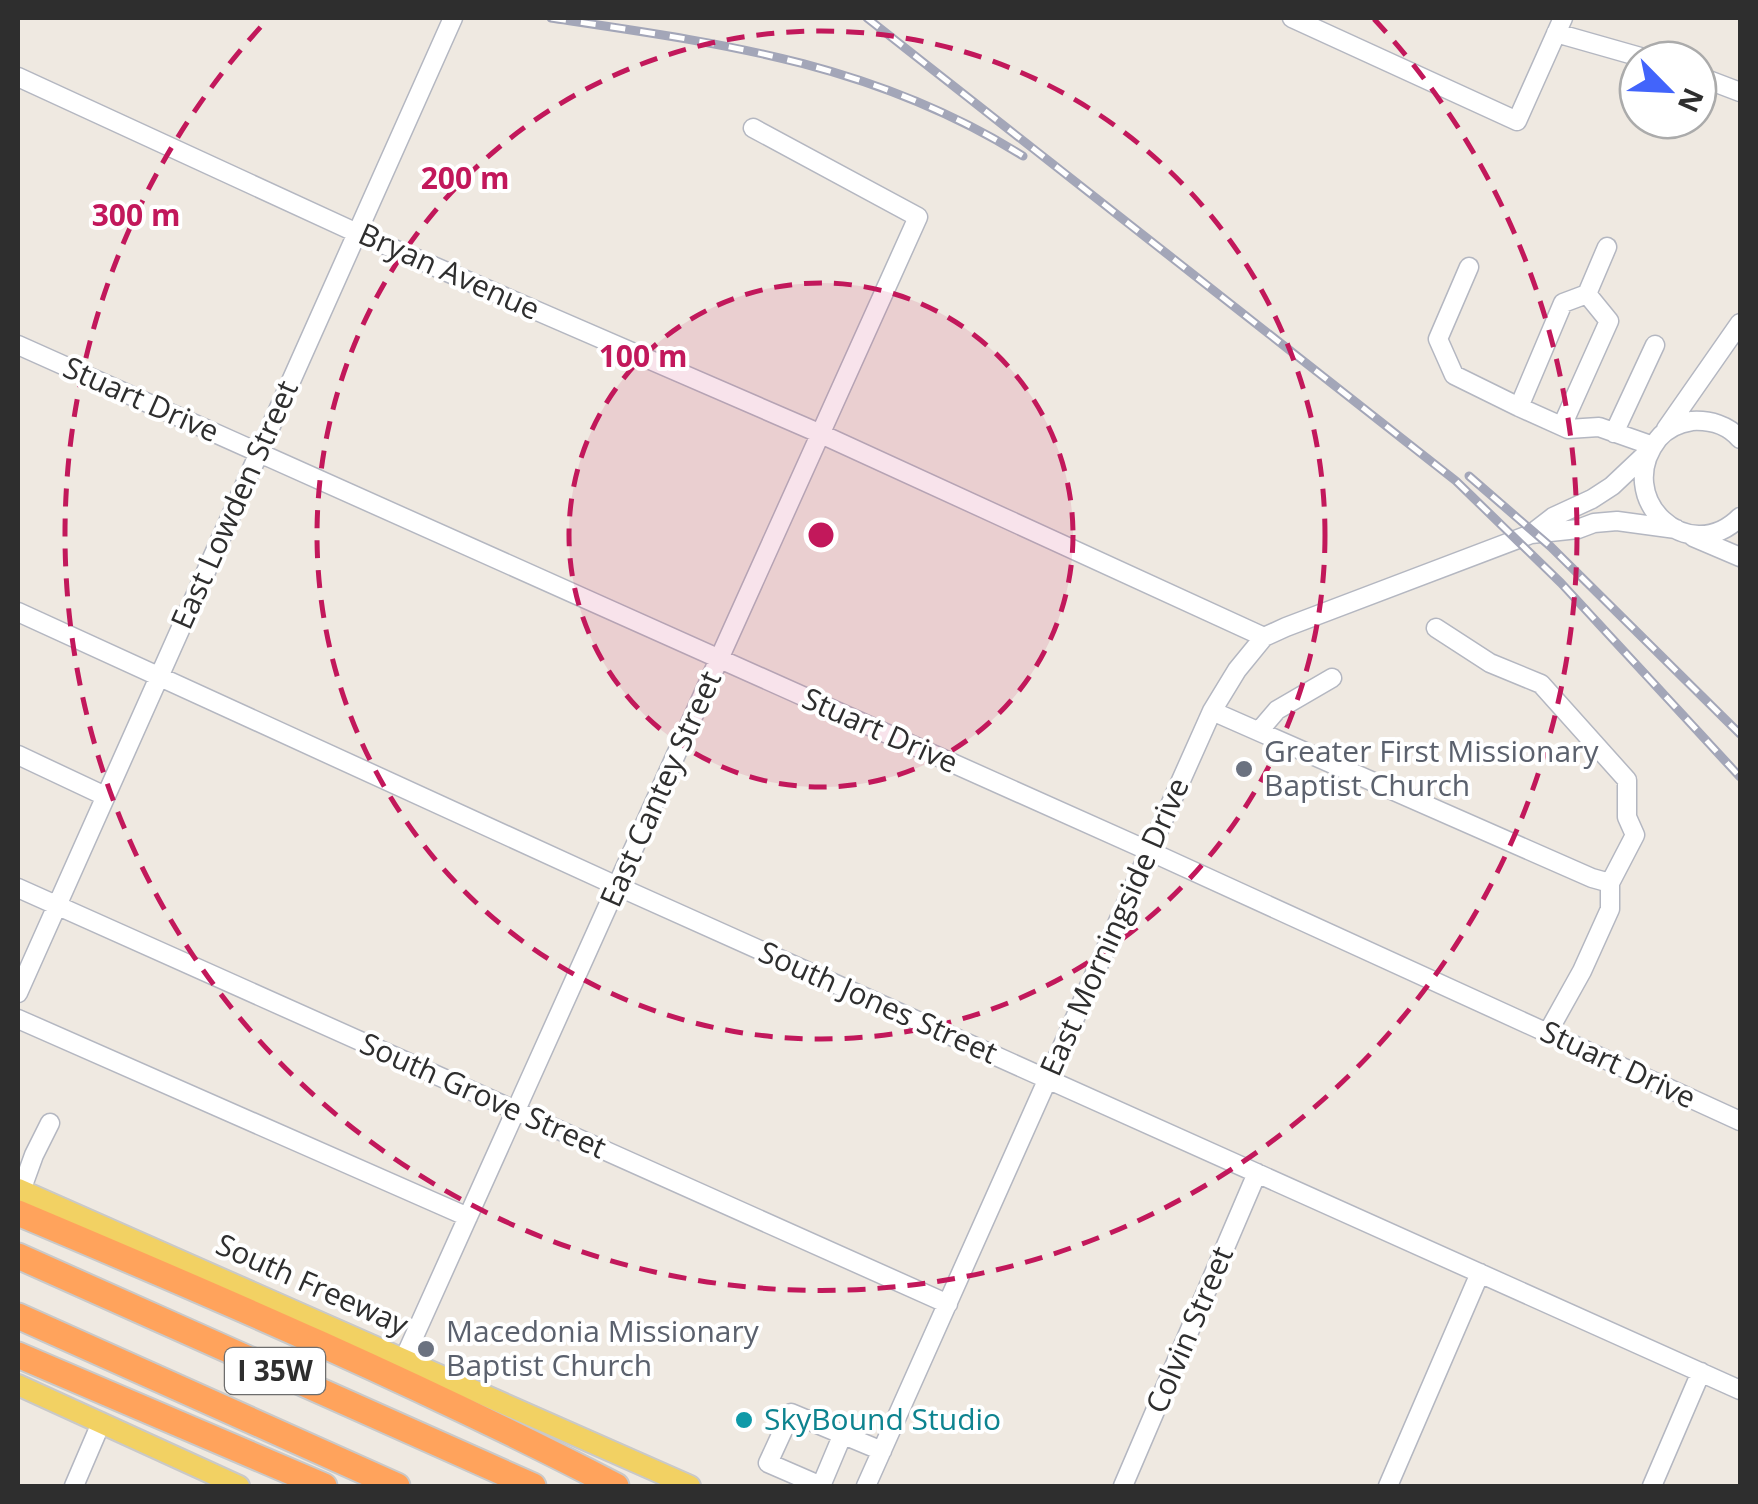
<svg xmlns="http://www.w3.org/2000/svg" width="1758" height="1504" font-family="'Open Sans',sans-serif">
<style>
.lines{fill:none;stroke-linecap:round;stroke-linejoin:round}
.minor-casing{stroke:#b4b7c1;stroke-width:21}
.major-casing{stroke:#c9c9c9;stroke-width:24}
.highway-casing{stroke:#c9c9c9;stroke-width:29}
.minor{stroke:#fff;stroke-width:18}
.major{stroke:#f2d163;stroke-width:20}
.highway{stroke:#ffa35c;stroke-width:25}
.rail-casing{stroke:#a3a6b8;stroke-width:9}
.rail{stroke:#fff;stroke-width:5;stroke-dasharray:15;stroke-linecap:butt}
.ring{fill:none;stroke:#c2185b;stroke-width:5;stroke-dasharray:18 12}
.worship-dot{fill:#6b7280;stroke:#fff;stroke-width:4}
.culture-dot{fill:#0f9aa8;stroke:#fff;stroke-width:4}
.labels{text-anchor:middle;stroke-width:8;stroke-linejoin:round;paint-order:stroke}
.shield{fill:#fff;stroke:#6d6d6d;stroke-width:2.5}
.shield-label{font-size:28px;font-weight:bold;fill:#2e2e2e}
.street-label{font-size:30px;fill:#2e2e2e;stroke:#fff}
.worship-label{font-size:30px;fill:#5b616d;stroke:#fff;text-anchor:start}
.culture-label{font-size:30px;fill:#0d838f;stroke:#fff;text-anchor:start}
.centre{fill:#c2185b;stroke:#fff;stroke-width:5}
.ring-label{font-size:30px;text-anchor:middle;font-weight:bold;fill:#c2185b;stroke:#fff;stroke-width:8;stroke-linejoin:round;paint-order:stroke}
</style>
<rect width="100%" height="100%" fill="#efe9e1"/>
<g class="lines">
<defs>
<path id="minor" d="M1292 18 1517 121 1563 18
M1556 33 1651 60
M1698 76 1740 92
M18 77 357 233 821 434 1264 637
M1469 267 1438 339 1454 375 1519 407
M1587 294 1607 247
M18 345 1149 851 1740 1121
M1562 426 1609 321 1587 294 1563 303 1519 407 1568 429 1599 427 1653 446
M1666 429 1740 323
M1614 433 1655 345
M1740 439C1728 425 1710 420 1692 421 1679 423 1666 429 1658 439 1612 498 1688 569 1740 517
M1531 534 1553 517 1592 499 1612 486 1648 452
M1693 537 1740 557
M18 612 617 886 1740 1390
M1436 628 1490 663 1541 684 1627 780V817L1635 835 1610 883V909L1582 971 1548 1032
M1212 711 1592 878 1610 883
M1259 731 1277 710 1332 678
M18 755 105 796
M18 888 948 1304
M18 993 453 18
M18 1019 468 1217
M21 1191 34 1155 50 1123
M403 1361 918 217 753 128
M842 1436 821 1486 768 1463 791 1413 882 1451
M74 1486 101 1423
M866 1486 1212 711 1237 670 1264 637 1286 627 1531 534 1578 529 1594 523 1617 521 1676 529
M1123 1486 1257 1173
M1388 1486 1480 1273
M1652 1486 1701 1372"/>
<path id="major" d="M18 1189 690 1486
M18 1385 239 1486"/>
<path id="highway" d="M18 1213C220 1298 421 1385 616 1486
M18 1256 533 1486
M18 1316 397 1486
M18 1355 324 1486"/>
</defs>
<use href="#minor" class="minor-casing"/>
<use href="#major" class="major-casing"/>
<use href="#highway" class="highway-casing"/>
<use href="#minor" class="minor"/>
<use href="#major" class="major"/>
<use href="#highway" class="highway"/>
<defs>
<path id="rail" d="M551 18C720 43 874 63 1023 156
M867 18 1456 481 1561 583 1740 777
M1469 476 1551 547 1740 734"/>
</defs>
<use href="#rail" class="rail-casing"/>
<use href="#rail" class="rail"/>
</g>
<circle cx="821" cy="535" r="252" fill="#c2185b" fill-opacity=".12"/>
<g class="ring">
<circle cx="821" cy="535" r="252"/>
<circle cx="821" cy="535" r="504"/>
<path d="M1374 19A756 756 0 1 1 268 19"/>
</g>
<g class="worship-dot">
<circle cx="1244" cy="769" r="10"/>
<circle cx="426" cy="1349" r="10"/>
</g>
<circle class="culture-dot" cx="744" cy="1420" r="10"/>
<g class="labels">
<rect class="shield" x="225" y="1348" width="100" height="46" rx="8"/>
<g class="shield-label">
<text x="275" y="1381">I 35W</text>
</g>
<g class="street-label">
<text transform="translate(449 272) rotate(24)" y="10">Bryan Avenue</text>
<text transform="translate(141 400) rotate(24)" y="10">Stuart Drive</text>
<text transform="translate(235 505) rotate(-66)" y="10">East Lowden Street</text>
<text transform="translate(880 731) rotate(24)" y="10">Stuart Drive</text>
<text transform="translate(661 789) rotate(-66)" y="10">East Cantey Street</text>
<text transform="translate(1115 927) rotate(-66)" y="10">East Morningside Drive</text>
<text transform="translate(878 1003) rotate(24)" y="10">South Jones Street</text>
<text transform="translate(1618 1065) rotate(25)" y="10">Stuart Drive</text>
<text transform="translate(483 1096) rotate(24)" y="10">South Grove Street</text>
<text transform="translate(312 1285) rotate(24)" y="10">South Freeway</text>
<text transform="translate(1190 1330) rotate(-67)" y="10">Colvin Street</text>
</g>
<g class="worship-label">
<text x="1264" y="762">Greater First Missionary<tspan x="1264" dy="34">Baptist Church</tspan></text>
<text x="446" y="1342">Macedonia Missionary<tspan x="446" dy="34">Baptist Church</tspan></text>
</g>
<g class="culture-label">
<text x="764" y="1430">SkyBound Studio</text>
</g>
</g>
<circle cx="821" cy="535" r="15" class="centre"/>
<g class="ring-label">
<text x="465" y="189">200 m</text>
<text x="136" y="226">300 m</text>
<text x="643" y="367">100 m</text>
</g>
<rect width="1758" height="1504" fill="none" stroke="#2e2e2e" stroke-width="40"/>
<g transform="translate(1668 90) rotate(114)"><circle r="48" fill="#ffffff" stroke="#ababab" stroke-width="2.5"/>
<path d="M0-8L18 38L0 25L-18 38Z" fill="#4264fb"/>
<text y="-15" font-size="28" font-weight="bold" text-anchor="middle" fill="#2e2e2e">N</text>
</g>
</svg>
